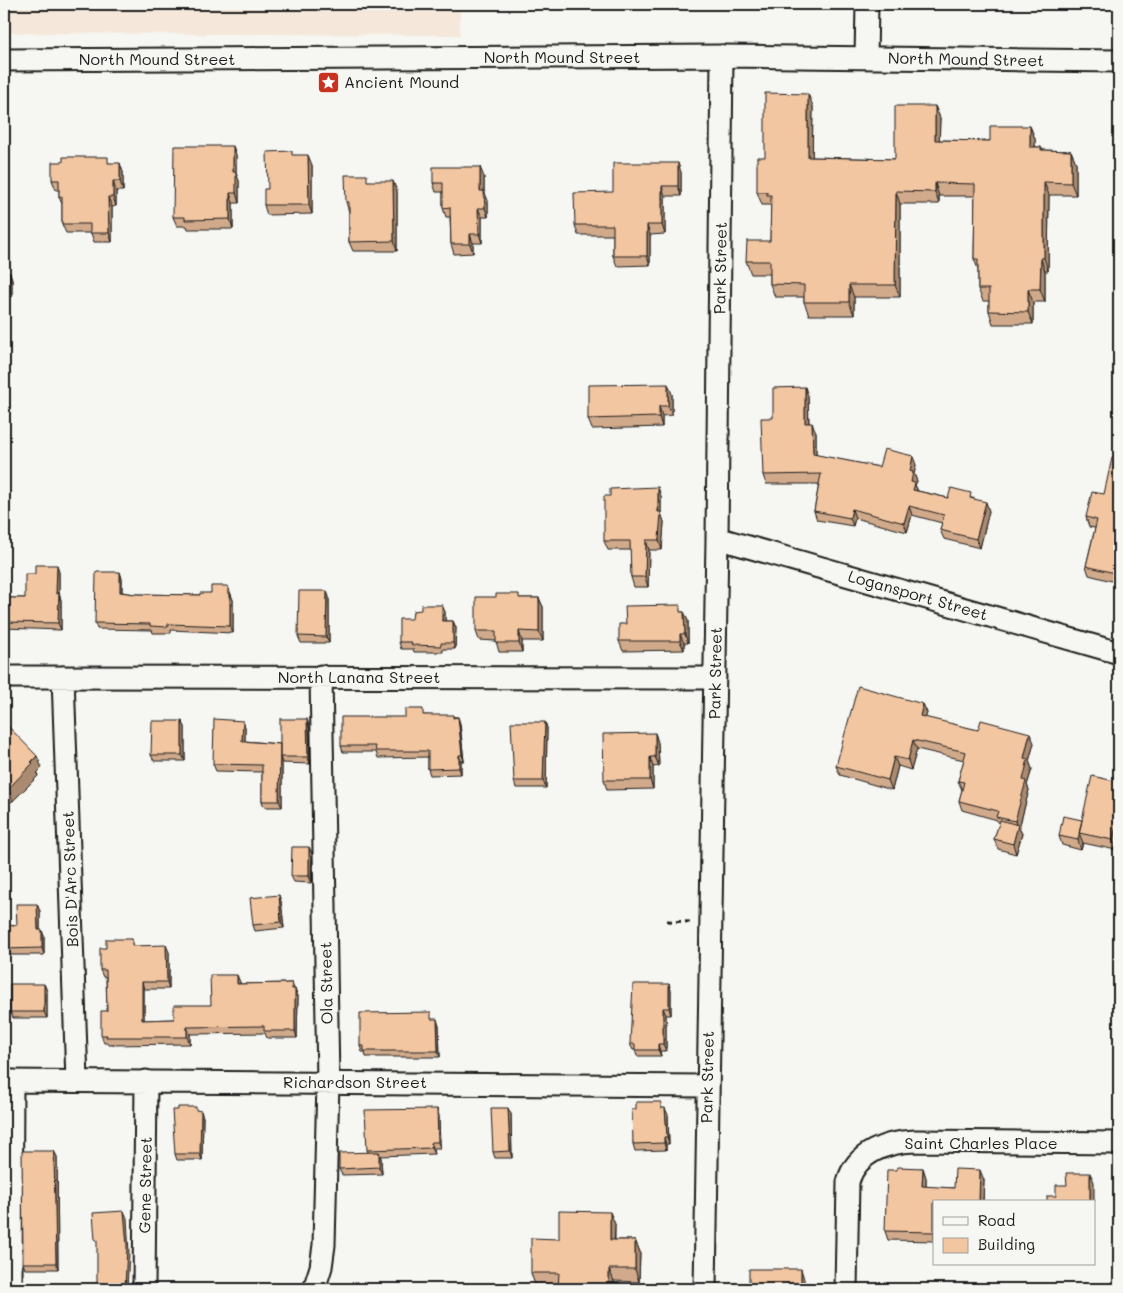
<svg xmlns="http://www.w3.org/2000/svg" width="1123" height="1293" font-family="Mali,sans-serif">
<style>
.built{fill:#f5e8da}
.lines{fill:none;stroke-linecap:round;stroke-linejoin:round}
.street-casing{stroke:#1c1c1c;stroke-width:25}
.path{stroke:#1c1c1c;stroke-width:3;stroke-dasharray:5 4;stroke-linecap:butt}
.street{stroke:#f6f6f2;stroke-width:21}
.wall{fill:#d1aa8b;stroke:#1c1c1c}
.shaded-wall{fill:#aa8b71;stroke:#1c1c1c}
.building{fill:#f3c6a2;stroke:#1c1c1c}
.labels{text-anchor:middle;stroke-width:4;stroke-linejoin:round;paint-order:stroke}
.street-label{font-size:16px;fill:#1c1c1c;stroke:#f6f6f2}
.poi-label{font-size:16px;fill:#1c1c1c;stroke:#f6f6f2;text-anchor:start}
</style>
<rect width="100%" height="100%" fill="#f6f6f2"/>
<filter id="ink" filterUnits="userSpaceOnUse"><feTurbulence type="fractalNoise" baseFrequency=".02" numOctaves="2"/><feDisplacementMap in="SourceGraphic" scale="10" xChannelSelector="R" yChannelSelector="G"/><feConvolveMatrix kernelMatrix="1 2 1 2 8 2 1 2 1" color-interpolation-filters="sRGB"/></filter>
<g filter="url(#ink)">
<path class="built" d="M4 4H460V35L4 33Z"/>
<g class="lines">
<defs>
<path id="street" d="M866 58 867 4
M4 60 722 56 1119 61
M717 538 1119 653
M4 677 715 678
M63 677 77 1081
M4 1081 707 1086
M11 1289 12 1081
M144 1289 146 1081
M314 1289 321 1267 324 1245 328 1081 321 676
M705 1289 717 538 722 56
M846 1289 848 1182C856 1152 887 1142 915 1141L1119 1143"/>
</defs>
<use href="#street" class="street-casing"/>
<path class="path" d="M667 921 691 922"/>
<use href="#street" class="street"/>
</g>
<path class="wall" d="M813 106 812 157 895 159 935 106 940 118 939 140 990 141 1030 126 1035 139V147H1041L1043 150 1071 151 1076 163V195H1049L1048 271H1045V302H1033V324H993L989 311V301H983L978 289V269L974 259 975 196H939V204H900V297H854V315H809L804 302V297H775L770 284V274H751L746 261 770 241 771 205H762L757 192 765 157Z
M233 146 236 155V173L239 181V203H233V229H188L187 226H177L173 217Z
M294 155 312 165V214L267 215 264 205 268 189Z
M4 163H5L8 173V193H4Z
M110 163 123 172V191H116V206L112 207V242H94L91 233H66L62 224V204L59 197V190H56L52 180Z
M681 172V196H665V234L650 235V265L617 266 613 256V235H578L575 225 613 192Z
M484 177V191L488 201V217H482V243H473V253L454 254 451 244 450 217H446L443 208V192H436L433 183Z
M370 181 397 191V251H353L349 242V212L346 202Z
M4 273H10L12 279V297L4 296Z
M672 394V415L662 416V427L592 429 588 419Z
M808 396 809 423 816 432V455L879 467 916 465 914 474 917 481 915 485 918 491 948 498H973L989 511 980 548 944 539 940 530 942 523 912 515 907 532 855 518 853 526 817 520 814 511 819 484H766L763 475 773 418Z
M1119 460V583L1089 575 1086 566 1095 528 1089 527 1086 517 1104 494Z
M661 496V513L664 522 662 550H649L648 587H634L631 577V550H608L604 541Z
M59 572V594L61 600V630L4 628V598H25L35 574Z
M120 572 122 579V592L135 594 200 595 211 593 228 586 233 600V633L171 630V633H153L152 630 97 629 95 623Z
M329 597V643H301L298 636Z
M520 598H539L543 607V641H522V652H499L496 641 479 640 476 631Z
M442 605 445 612V621H453L456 628 455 649H443V652H414L413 649H401L399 642 412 619 421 610Z
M682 612H684L688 621V643H684V650L623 651 619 641 626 624Z
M923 704 927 713 925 718 1034 743 1029 761 1032 769 1027 785 1029 790 1019 828 1022 834 1016 854 998 849 994 839 999 824 997 820 962 810 959 801 962 790 958 781 964 760 917 749 911 770 898 766 892 790 840 775 836 766Z
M426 715 458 717 460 724 464 761H461V774L430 775 428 769V757L378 758 376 752H343L341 746 405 717Z
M307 719 309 726 310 764 282 763V807H264L262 801V772L216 771 213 764 243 721 245 727V741L280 744Z
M182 721 185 727V761H154L151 755Z
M4 722 42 768 37 773 38 776 13 801 4 804Z
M545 722 547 728 546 788H516L514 781Z
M655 733 658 743 659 766 653 767V789L607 790 604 780Z
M1119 782V835L1116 850 1083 843 1081 850 1062 845 1059 836 1082 821Z
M309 847 312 854 311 883 294 882 291 876Z
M281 901 284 928 255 931 253 925Z
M40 911V930L44 936V955H4V931H7Z
M132 939 134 946 169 952V989H144V1020L174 1019 211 1005 240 982V984L292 983 294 989H295L298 996 297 1038H267L265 1033 190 1034V1044L109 1045 108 1043H104L101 1035 107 1011 106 977H103L100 970 106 948Z
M44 984 47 991V1018H13L10 1012Z
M669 984 671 990V1015H666V1051H660L661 1056H637L635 1050H633L630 1044Z
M433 1019 439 1026 440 1057H366L365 1052H362L360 1046Z
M663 1108 668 1115 669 1144H666V1150L635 1151 633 1144 636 1109Z
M437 1109 439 1116 440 1148H433L434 1154 380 1156 381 1158 382 1174 342 1175 339 1169 368 1152 367 1150Z
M198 1110 203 1117 202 1160H177L175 1154Z
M511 1114 512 1158H495L493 1152Z
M54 1151 57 1157 58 1269H25L23 1263Z
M923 1168 926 1178V1187L954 1188 984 1180 983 1202H934V1241L888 1240 885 1231 897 1170Z
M615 1224V1240H635L640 1252 639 1282 614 1281V1289H558V1286L535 1285 531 1273 559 1239Z"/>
<path class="shaded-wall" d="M808 94 813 106 812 170 808 157Z
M935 106 940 118 939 153 935 140Z
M1030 126 1035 139V160L1030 147Z
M233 146 236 155V173L239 181V203L236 193 233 172Z
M1071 151 1076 163V195L1071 183Z
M308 155 312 165V214L309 205Z
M5 163 8 173V193L5 184Z
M120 163 123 172V191L120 181Z
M678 163 681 172V196L678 186Z
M480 167 484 177V201L480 191Z
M113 181 116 191V206L113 197Z
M393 181 397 191V251L394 241Z
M1044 182 1049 195 1048 271 1044 258Z
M935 183 939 196V204L935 192Z
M662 186 665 196V234L662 225Z
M484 191 488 201V217L485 208Z
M896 191 900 204V297L895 285Z
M230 193 233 203V229L230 219Z
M108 197 112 207V242L109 233Z
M478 208 482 217V243L479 234Z
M647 225 650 235V265L647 256Z
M470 234 473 243V253L470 244Z
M1041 258 1045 271V302L1040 289Z
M10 273 12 279V297L10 290Z
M849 285 854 297V315L849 302Z
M1028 289 1033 302V324L1028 312Z
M668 384 672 394V415L668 406Z
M805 387 808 396 809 432 805 423Z
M659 406 662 416V427L659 417Z
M812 423 816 432V463L813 454Z
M913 456 916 465 914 474 917 481 915 485 918 492 913 490 911 482 910 471Z
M658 487 661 496V513L664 522 662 550 659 540Z
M986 502 989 511 980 548 976 539Z
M909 506 912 515 907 532 904 523Z
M852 509 855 518 853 526 850 518Z
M646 540 649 550 648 587 645 577Z
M57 565 59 572V600L56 594Z
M120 572 122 579V598L120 592Z
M327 591 329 597V643L326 637Z
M59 593 61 600V630L58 623Z
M230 593 233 600V633L230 626Z
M539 598 543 607V641L539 632Z
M442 605 445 612V627L442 621Z
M684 612 688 621V643L685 634Z
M453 621 456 628 455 649 453 643Z
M519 631 522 641V652L519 643Z
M680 634 684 643V650L680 641Z
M923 704 927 713 923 726 920 716Z
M458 717 460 724 464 761 462 755Z
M307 719 309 726 310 764 308 757Z
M182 721 185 727V761L182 755Z
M243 721 245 727V747L242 741Z
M545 722 547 728 546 788 543 781Z
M655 733 658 743 659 766 655 757Z
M1030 733 1034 743 1029 761 1032 769 1027 785 1029 790 1019 828 1022 834 1016 854 1013 844 1017 828 1015 821 1023 780 1024 758Z
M913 740 917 749 911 770 908 760Z
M459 755 461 761V774L459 768Z
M37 756 42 768 37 773 38 776 13 801 8 789Z
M280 757 282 763V807L279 801Z
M650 757 653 767V789L650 780Z
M894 757 898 766 892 790 888 780Z
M1119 810V835L1116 850 1113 840Z
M1079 833 1083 843 1081 850 1078 840Z
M309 847 312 854 311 883 309 876Z
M279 895 281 901 284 928 281 922Z
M37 904 40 911V936L38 930Z
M42 930 44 936V955L42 948Z
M166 945 169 952V989L167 982Z
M237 975 240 982V991L237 984Z
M142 982 144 989V1027L142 1020Z
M44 984 47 991V1018L44 1012Z
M669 984 671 990V1015L669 1008Z
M295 989 298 996 297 1038 295 1031Z
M663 1008 666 1015V1051L663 1044Z
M437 1019 439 1026 440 1057 438 1051Z
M187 1027 190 1034V1044L187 1037Z
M4 1029 5 1032V1064L4 1061Z
M658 1044 660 1051 661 1056 658 1050Z
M508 1108 511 1114 512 1158 510 1151Z
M665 1108 668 1115 669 1144 667 1137Z
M437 1109 439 1116 440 1148 438 1142Z
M201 1111 203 1117 202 1160 200 1154Z
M664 1137 666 1144V1150L664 1143Z
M431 1142 433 1148 434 1154 431 1148Z
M54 1151 57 1157 58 1269 56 1263Z
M379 1152 381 1158 382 1174 379 1167Z
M923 1168 926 1178V1196L922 1186Z
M980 1170 984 1180 983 1202H979Z
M1090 1173 1094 1182V1202H1090Z
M124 1211 127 1218 129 1253 127 1289H125Z
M610 1212 615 1224 614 1252 610 1240Z
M635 1240 640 1252 639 1282 635 1269Z
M609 1269 614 1281V1289H609Z
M801 1269 804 1279V1289H801Z"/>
<path class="building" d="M765 93 808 94V157L895 159V106H935V140L990 141V126H1030V147H1041V150L1071 151V183L1044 182V258H1041L1040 289H1028V312L989 311V289H978V259H974L975 184 935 183V192L896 191 895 285H849V302H804V285L770 284V261H746L747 241H770L771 195H767V192H757V157H765Z
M174 146H233V172H236V193H230V219L185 220V217H173Z
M292 151V155H308L309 205H264V189H268L267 152Z
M63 157H108V163H120V181H113V197H108L109 233H90V224H62V196L59 197V180H52V162H63Z
M4 163H5V184H4Z
M613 163H678V186H662V225H647V256H613V225H575L574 193 613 192Z
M433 167H480V191H484L485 208H478L479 234H470V244H451L450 207 443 208V183H433Z
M345 175H367V181H393L394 241 349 242V202H346Z
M4 273H10V290H4Z
M668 384V406H659V417L588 419V385Z
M805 387V423H812L813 454 879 467 884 449 913 456 910 471 913 472 911 482 915 483 913 490 948 498 951 488 971 493 970 498 986 502 976 539 940 530 944 515 909 506 904 523 852 509 850 518 814 511 821 474 763 475 761 418H773V388Z
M1112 458 1119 460V574L1086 566 1097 520 1086 517 1092 492 1104 494Z
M658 487V512H661L659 540H646L645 577H631L630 541H604V496H610V489Z
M35 565H57L56 594 59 593 58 623 4 622V598H25V574H35Z
M96 572H120V592L135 594 200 595V593H211V586H228V593H230V626L168 624V627L150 626V624L95 623Z
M299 591H327L326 637 298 636Z
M496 594H519V598H539V632L519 631V643H496V631H476V597H496Z
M421 605H442V621H453V643H441V646L412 645 411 642H399V619H412L413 611 421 610Z
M680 605V612H684L685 634H680V641H619V624H626L625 606Z
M858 686 923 704 920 716 978 730 981 720 1030 733 1024 758 1028 759 1023 780 1026 781 1015 821 996 817 998 811 959 801 964 782 958 781 966 752 913 740 908 760 894 757 888 780 836 766Z
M405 709H423V715H453V718L458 717 462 755H459V768L428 769V751H376L375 746H341V717H405Z
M214 719 243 721 242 741 280 744 279 801H262V765L213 764Z
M280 719H307L308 757H280Z
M152 721H182V755H151Z
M4 722 37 756 31 762 33 763 8 789 4 790Z
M511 722H545L543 781H514Z
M655 733V757H650V780H604L603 734Z
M1092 776 1119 782V810L1113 840 1079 833Z
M1063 816 1082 820 1078 840 1059 836Z
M1000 820 1018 825 1013 844 994 839Z
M292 847H309V876H291Z
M279 895 281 922 253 925 250 898Z
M16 904H37L38 930H42V948L4 949V931H7V926L17 925Z
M106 939H132V946L166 945 167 982H142V1020L174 1019V1005H211L210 975H237V984L292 983V989H295V1031H264V1026L187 1027V1037H106L107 1035H101V1011H107L106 970H100V948H106Z
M10 984H44V1012H10Z
M633 984H669V1008H663V1044H658V1050H635V1044H630Z
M431 1012V1019H437L438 1051H364V1046H360V1013Z
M636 1102H661V1108H665L667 1137H664V1143L633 1144 632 1109H636Z
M178 1107H196V1110L201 1111 200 1154H175L172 1110H178Z
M491 1108H508L510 1151 493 1152Z
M437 1109 438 1142H431V1148L367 1150 365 1110Z
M22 1151H54L56 1263H23Z
M379 1152V1167L339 1169V1153Z
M897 1167 923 1168 922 1186 954 1188 955 1169 980 1170 979 1202H934V1232L885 1231 887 1170H897Z
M1066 1173H1090V1202H1047V1196H1056V1185H1067Z
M124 1211 127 1246 125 1289H97V1240H95L93 1213Z
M559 1211 610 1212V1240H635V1269H609V1289H558L559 1273H531V1238L559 1239Z
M749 1269H801V1289H749Z
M193 1287V1289H183Z"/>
</g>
<defs>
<symbol id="sight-square" viewBox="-11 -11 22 22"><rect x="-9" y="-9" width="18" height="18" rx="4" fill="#c8321e" stroke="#f6f6f2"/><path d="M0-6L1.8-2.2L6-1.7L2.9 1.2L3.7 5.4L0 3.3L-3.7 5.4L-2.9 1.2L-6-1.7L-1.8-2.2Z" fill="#fff"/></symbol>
</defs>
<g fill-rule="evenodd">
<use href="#sight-square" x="316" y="70" width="25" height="25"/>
</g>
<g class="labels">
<g class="street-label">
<text x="562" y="63">North Mound Street</text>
<text x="157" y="65">North Mound Street</text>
<text transform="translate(966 59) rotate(1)" y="6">North Mound Street</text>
<text transform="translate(720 268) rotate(-89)" y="6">Park Street</text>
<text transform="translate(918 595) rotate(16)" y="6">Logansport Street</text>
<text transform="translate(715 673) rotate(-89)" y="6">Park Street</text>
<text x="359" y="683">North Lanana Street</text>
<text transform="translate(70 879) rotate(-92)" y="6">Bois D'Arc Street</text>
<text transform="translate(326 983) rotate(-91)" y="6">Ola Street</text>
<text transform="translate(707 1077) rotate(-89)" y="6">Park Street</text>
<text x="355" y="1088">Richardson Street</text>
<text x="981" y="1149">Saint Charles Place</text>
<text transform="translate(145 1185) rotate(-89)" y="6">Gene Street</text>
</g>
<g class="poi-label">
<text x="344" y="88">Ancient Mound</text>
</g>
</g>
<rect width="1123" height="1293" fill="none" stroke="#f6f6f2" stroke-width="20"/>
<rect x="10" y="10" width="1103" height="1273" fill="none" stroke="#1c1c1c" stroke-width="2" filter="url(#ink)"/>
<rect x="933" y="1200" width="162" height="65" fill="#f6f6f2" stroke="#9f9f9c"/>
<rect x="943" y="1217" width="25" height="8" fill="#f6f6f2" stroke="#9f9f9c"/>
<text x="978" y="1226" font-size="15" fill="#1c1c1c">Road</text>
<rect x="943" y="1238" width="25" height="15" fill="#f3c6a2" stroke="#9f9f9c"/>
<text x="978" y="1250" font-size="15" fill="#1c1c1c">Building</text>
</svg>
